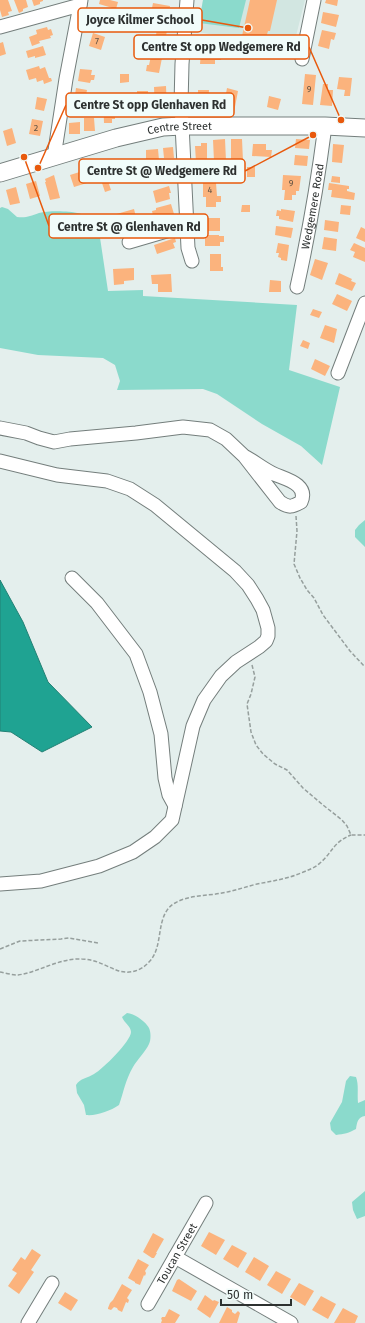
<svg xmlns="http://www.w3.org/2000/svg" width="365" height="1323" font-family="'Fira Sans',sans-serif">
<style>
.built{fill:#d2e6e1}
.green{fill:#8bdacc}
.water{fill:#1fa392;stroke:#238175}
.building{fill:#fbb37d}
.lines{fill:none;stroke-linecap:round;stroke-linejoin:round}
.minor-casing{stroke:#747e7c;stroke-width:15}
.major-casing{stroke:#747e7c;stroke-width:19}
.path{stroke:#969f9d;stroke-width:1.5;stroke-dasharray:4 2;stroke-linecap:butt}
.minor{stroke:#fff;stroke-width:13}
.major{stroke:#fff;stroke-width:17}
.labels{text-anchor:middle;stroke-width:4;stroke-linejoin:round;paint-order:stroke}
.number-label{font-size:9px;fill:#605243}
.street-label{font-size:11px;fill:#2d3130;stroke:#f1fcfa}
.leader{fill:none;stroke:#e8590c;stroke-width:1.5}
.callout-dot{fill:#e8590c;stroke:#f1fcfa;stroke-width:1.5}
.callout{fill:#f1fcfa;stroke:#e8590c;stroke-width:1.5}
.callout-label{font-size:12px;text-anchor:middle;font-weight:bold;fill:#2d3130}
</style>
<rect width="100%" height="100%" fill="#e4efed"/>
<path class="built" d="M203 0H305L293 48 197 32Z"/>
<path class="green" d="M203 0H246L239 28 199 23Z
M2 207 8 209 17 217C27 218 30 216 39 213 52 210 87 210 95 222 97 224 98 228 99 231L108 291 143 290V296L297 305 289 370 340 387 322 465 301 446 262 424 217 394 203 389 117 390 120 381 115 365 103 358 38 355 0 348V208Z
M365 520V547L355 537V530L359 525Z
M127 1013C134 1013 146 1022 149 1028 151 1032 151 1040 149 1044 146 1051 137 1060 133 1067 125 1081 124 1091 119 1105 110 1111 97 1116 86 1115L84 1105 77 1093 76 1085C80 1078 88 1078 94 1074 103 1069 131 1041 131 1032 131 1026 124 1023 122 1017Z
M350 1076 356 1077C359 1085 357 1094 358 1103L365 1100V1116C358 1117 357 1122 356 1129 349 1133 344 1134 336 1135L331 1130 330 1123 342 1102 346 1081Z
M365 1191V1216L357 1219 353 1210 352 1202Z"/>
<path class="water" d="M0 580 23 622 48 682 92 727 42 752 11 732 0 731Z"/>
<path class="building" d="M0 0H8L12 11 8 12 9 15 2 17 0 10Z
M14 0H26L28 7 23 9V11L19 13Z
M32 0H43V1L40 2V4L34 6Z
M100 0H110L118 2 116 9 99 4Z
M250 0H277L270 31H268L265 41 242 36Z
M326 0H338L337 6 325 3Z
M153 3 170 6 168 17 147 13 148 8H152Z
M323 12 339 15 336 27 321 23Z
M158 23 168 25 166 36 156 35Z
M47 27 48 30 51 29 53 35 50 36 51 38 39 41 40 43 32 46 29 37 37 34 36 30Z
M322 30 336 33 334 40 331 39 329 49 318 46Z
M93 33 105 37 101 50 89 46Z
M3 42 6 54 0 56V43Z
M43 46 46 55 35 58V56L28 58 26 51Z
M201 52 222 53 221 60H215V64H200Z
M151 56 162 58 159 73 146 71 147 65H149Z
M39 66 40 69 45 67 49 78H51L52 81 44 84 43 80 37 82 36 78 29 80 26 70Z
M80 69 92 70 91 75H95L94 80H91L90 83 78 81Z
M120 74H129V82L120 83Z
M305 74 316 75 313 105 302 104Z
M339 77 352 78 350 96H344L345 90 337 89Z
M323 84H328V90H333L332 106 320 105Z
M166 86 167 111H155L154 87Z
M76 88 87 90 86 95H89L88 99H86L85 102H74Z
M227 88 238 91 234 112 223 110Z
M198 90H209L208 107H198Z
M137 91H148L149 113H138Z
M121 94H131L132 117H122Z
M269 96 281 99 278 110 267 107Z
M37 97 47 99 44 111 35 109Z
M103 98H111V100H115V119H112V123H104Z
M84 118H94L95 131H84Z
M32 119 43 121 40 136 29 134Z
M80 122V134H69V123Z
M12 128 16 143 7 146 3 131Z
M225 139 226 161H214L213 140Z
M231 139H242L243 161 231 162Z
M296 139 310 140 309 149 295 148Z
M201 143H207V161L196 162 195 146H201Z
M253 144H266V150H272L271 157 252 156Z
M333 144 344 145 342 163 332 162Z
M173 147 174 158H164L163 148Z
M158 149 160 171H149L148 164H146V150Z
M295 155 308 156 307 166 294 165Z
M247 167H255V177H247Z
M86 170 90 182 74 187 70 175Z
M54 175 60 198 50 200 45 182H46L45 179Z
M283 175 301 176 299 191H296V195H292V200H284L285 190H282Z
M332 176 340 177V183L331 182Z
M36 181 40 196 30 199 26 184Z
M108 181 111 190 105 192 102 183Z
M203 183H216L217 196H221V202H216V207H206V197H203Z
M329 183 349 186V189H347V191L355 193 354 200 331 197 332 190H328Z
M169 186 171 193H169L170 199 156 203 153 191Z
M16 187 20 203 10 205 6 190Z
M171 204 174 214 154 220 152 211 156 210V208Z
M242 205H250V212H241Z
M341 205 351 206 350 215 340 214Z
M134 209 137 221 116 227 113 215Z
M281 209 295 211 293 222 279 219V216H276L277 210 281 211Z
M205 218H220V231H205Z
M325 220 339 222 338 232 324 230Z
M276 226 293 228 291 238 275 235Z
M361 227 365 229V242L356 238Z
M205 235H219V236H224V242H220V246H205Z
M324 237 337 239 336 251 322 249Z
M175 238 176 242 173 243 175 248 157 254 154 245Z
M278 243 289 245 287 261 281 260V258L278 257 279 253H276Z
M354 243 365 248V262L353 257 355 252 350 250Z
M210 254H221V267H223V271H210Z
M315 259 328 263 322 280 310 275Z
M134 268V280L124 281V284L114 285 113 269Z
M339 273 352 279 351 281 356 283 352 291 335 284Z
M171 274 172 292H158V284H152L151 275Z
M270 280 281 281V292H269Z
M337 294 352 301 347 311 332 304Z
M313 309 322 312 319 318 310 315Z
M325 325 337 329 334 343 320 338Z
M303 340 310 343 308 349 300 346Z
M315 359 330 366 325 376 311 369Z
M209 1232 225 1240 216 1255 201 1246Z
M153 1233 164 1239 156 1253H157L154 1258H152L143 1252Z
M232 1245 247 1253 238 1268 223 1259Z
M32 1249 41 1255 31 1270 34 1272 19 1294 8 1286 17 1273 12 1270 21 1257 25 1260Z
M254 1257 269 1266 260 1281 245 1272Z
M138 1259 149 1265 145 1271 146 1273 145 1276 144 1275 140 1285 135 1283V1282L128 1278Z
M276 1271 291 1279 282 1294 267 1285Z
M179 1279 197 1291 191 1301 172 1291 177 1280Z
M299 1283 314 1291 305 1306 290 1297Z
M122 1284 132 1290 127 1298 129 1300 128 1303 126 1302 122 1312 118 1310 117 1308 114 1307 111 1310 108 1309V1308L110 1303 113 1300Z
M65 1292 78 1300 71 1311 58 1303Z
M205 1295 213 1301 214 1300 219 1302 210 1318 197 1309Z
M321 1296 336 1304 328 1319 312 1310Z
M227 1307 232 1310V1312L235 1314 238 1311 240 1313 237 1323H219Z
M343 1308 358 1316 355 1323H334Z
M169 1309 180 1315 175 1323H161L162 1320 161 1319 162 1317H165Z"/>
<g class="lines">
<defs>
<g id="minor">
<path d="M187 0 182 64 181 104 188 248 192 261"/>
<path d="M0 27 80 5"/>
<path d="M302 59 314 0"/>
<path d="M54 157 66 79 81 0"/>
<path d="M129 242 187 225"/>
<path id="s1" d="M297 287C309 233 318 180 325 126"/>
<path d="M338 373 365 303"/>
<path d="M0 428 26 433 39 438 54 442 70 439 136 433 183 427 210 430 226 439 244 456 280 502C289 508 292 507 301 502 309 484 285 479 274 474 263 469 254 461 244 456"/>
<path d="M0 461 57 475 107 481 130 489 155 505 235 571 248 585 257 599 263 610 268 628V636L266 641 259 647 236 662 221 676 204 700 193 726 172 820 155 837 133 852 99 866 41 881 0 884"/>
<path d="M72 578 97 603 136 654 150 692 161 734 165 778 169 795 175 806"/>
<path d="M175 1257 291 1323"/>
<path id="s2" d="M148 1304 206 1203"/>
<path d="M28 1323 52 1283"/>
</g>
<g id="major">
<path id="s3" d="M0 173 116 138 163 127 182 126H325L365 128"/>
</g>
</defs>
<use href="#minor" class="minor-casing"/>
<use href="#major" class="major-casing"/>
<path class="path" d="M296 516 297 531 294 564 300 578 307 590 314 598 323 615 350 651 365 667
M252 665 255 677 251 694 247 704 251 732 256 745 263 754 275 764 287 770 303 788 323 805 342 820 347 826 351 835H365
M0 949 20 941 61 939 69 938 98 943
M0 972C5 973 12 975 18 975 39 972 59 958 82 959 96 959 107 967 119 971 130 974 141 971 149 962 165 946 154 915 175 903 188 895 207 896 222 893 234 891 245 887 257 884 272 881 287 879 301 873 308 870 315 868 320 863 333 852 332 843 351 835"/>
<use href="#minor" class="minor"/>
<use href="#major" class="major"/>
</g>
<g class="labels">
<g class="number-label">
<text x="97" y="44">7</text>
<text x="309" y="92">9</text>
<text x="36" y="131">2</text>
<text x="291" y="186">9</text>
<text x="210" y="193">4</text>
</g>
<g class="street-label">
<text dy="4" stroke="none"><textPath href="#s3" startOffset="186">Centre Street</textPath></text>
<text dy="4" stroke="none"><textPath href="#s1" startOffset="82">Wedgemere Road</textPath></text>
<text dy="4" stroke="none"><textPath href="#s2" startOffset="58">Toucan Street</textPath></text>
</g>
</g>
<path class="leader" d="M248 28L202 20M341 120L309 47M38 168L66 105M313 135L245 171M24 157L49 226"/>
<g class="callout-dot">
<circle cx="248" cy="28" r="4"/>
<circle cx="341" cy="120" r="4"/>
<circle cx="38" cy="168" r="4"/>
<circle cx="313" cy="135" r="4"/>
<circle cx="24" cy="157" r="4"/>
</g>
<g class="callout">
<rect x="78" y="8" width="124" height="24" rx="4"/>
<rect x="134" y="35" width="175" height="24" rx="4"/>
<rect x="66" y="93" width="168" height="24" rx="4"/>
<rect x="79" y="159" width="166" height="24" rx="4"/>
<rect x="49" y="214" width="159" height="24" rx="4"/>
</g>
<g class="callout-label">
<text x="140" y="24">Joyce Kilmer School</text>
<text x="221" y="51">Centre St opp Wedgemere Rd</text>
<text x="150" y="109">Centre St opp Glenhaven Rd</text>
<text x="162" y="175">Centre St @ Wedgemere Rd</text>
<text x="129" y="231">Centre St @ Glenhaven Rd</text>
</g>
<path d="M221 1299v6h70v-6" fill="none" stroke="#2d3130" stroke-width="2"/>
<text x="227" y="1299" font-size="12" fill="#2d3130" stroke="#f1fcfa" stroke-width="3" paint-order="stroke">50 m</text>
</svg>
